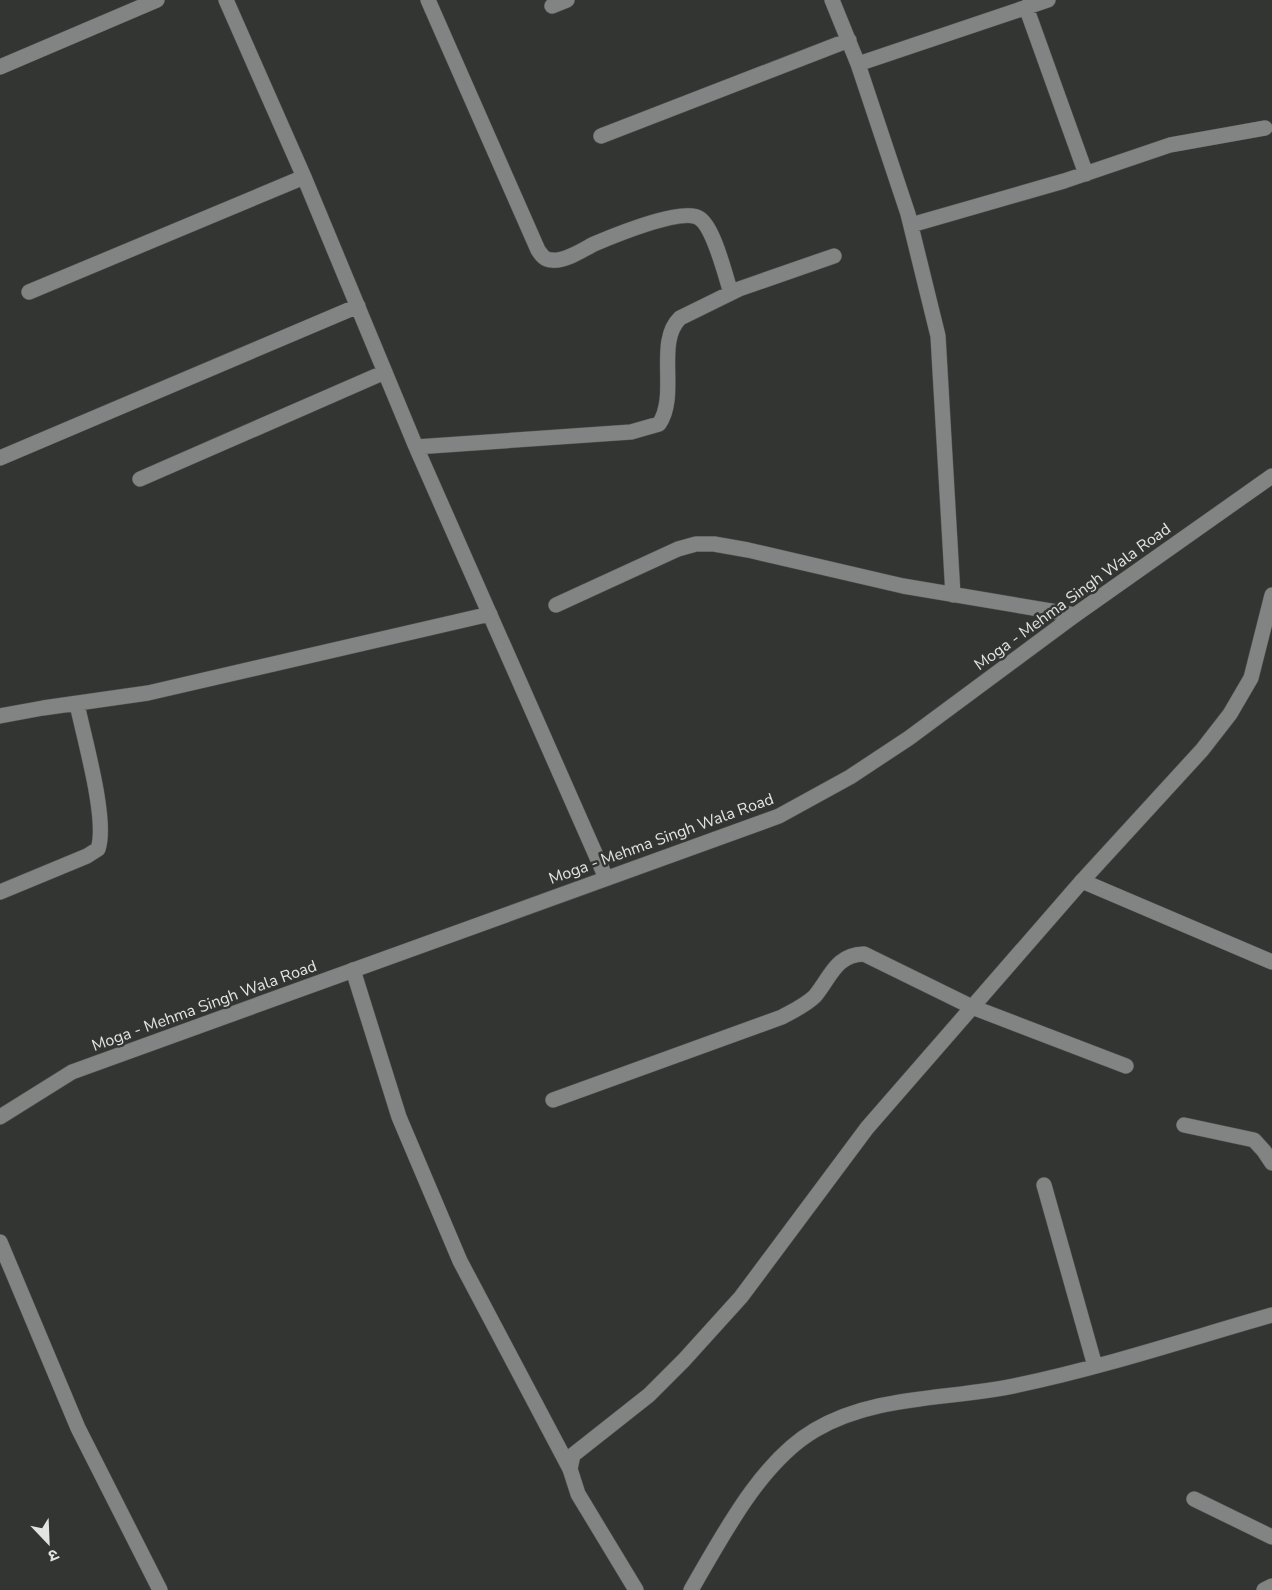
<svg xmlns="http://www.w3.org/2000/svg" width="1272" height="1590" font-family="'Nunito Sans','Noto Sans Devanagari',sans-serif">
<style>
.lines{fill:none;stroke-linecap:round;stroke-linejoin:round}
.street-casing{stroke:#525453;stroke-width:16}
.secondary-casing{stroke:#525453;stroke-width:16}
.street{stroke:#818482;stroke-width:15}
.secondary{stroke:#818482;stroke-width:15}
.labels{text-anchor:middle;stroke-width:5;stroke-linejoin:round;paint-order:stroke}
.street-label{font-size:16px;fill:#e2e3e2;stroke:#333533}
</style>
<rect width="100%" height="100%" fill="#333533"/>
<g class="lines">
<defs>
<path id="street" d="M226 0 304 177 416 447 606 878
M428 0 538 250C542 256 545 260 552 260 565 262 582 250 594 244 613 236 682 207 699 218 714 227 725 275 731 293
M832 0 858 64 1048 0
M552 6 567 0
M1026 7 1086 174
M858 64 908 214 938 336 953 595
M0 67 157 0
M601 136 849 40
M911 225 1064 181 1170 145 1265 128
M29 292 304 177
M416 447 631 432 659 424C679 395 655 342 680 318L739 289 834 256
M0 458 358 306
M140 479 385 372
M556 605 678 549 696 544H714L748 550 903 586 1075 615
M0 716 43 708 148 693 490 614
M1082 881 1272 962
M0 892 87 856 98 849C108 820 84 738 77 704
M353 970 399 1117 460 1261 570 1469
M553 1100 782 1017C793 1011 806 1005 815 996 831 977 835 955 864 954L972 1007 1126 1066
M1184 1125 1254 1140 1264 1151 1272 1163
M1044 1185 1095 1366
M0 1242 78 1428 160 1590
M1194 1499 1272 1537
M691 1590C722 1537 760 1462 815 1430 876 1394 951 1400 1018 1385 1104 1367 1188 1339 1272 1315
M1264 1590 1272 1586"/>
<path id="secondary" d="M0 1117 72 1072 779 816 850 777 909 738 1075 615 1272 476
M636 1590 578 1494 570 1469 573 1455 649 1395 684 1360 741 1297 867 1128 1082 881 1202 750 1230 714 1251 678 1272 595"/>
</defs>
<use href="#street" class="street-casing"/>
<use href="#secondary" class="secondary-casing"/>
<use href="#street" class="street"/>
<use href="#secondary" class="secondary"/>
</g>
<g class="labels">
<g class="street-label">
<text transform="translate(1072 596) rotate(-36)" y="6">Moga - Mehma Singh Wala Road</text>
<text transform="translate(661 838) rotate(-20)" y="6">Moga - Mehma Singh Wala Road</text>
<text transform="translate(204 1005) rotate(-20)" y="6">Moga - Mehma Singh Wala Road</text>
</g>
</g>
<g transform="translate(48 1542) rotate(157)" stroke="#333533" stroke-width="4.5" paint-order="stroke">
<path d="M0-4.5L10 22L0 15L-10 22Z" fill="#e2e3e2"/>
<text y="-9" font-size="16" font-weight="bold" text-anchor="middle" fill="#e2e3e2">उ</text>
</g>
</svg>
